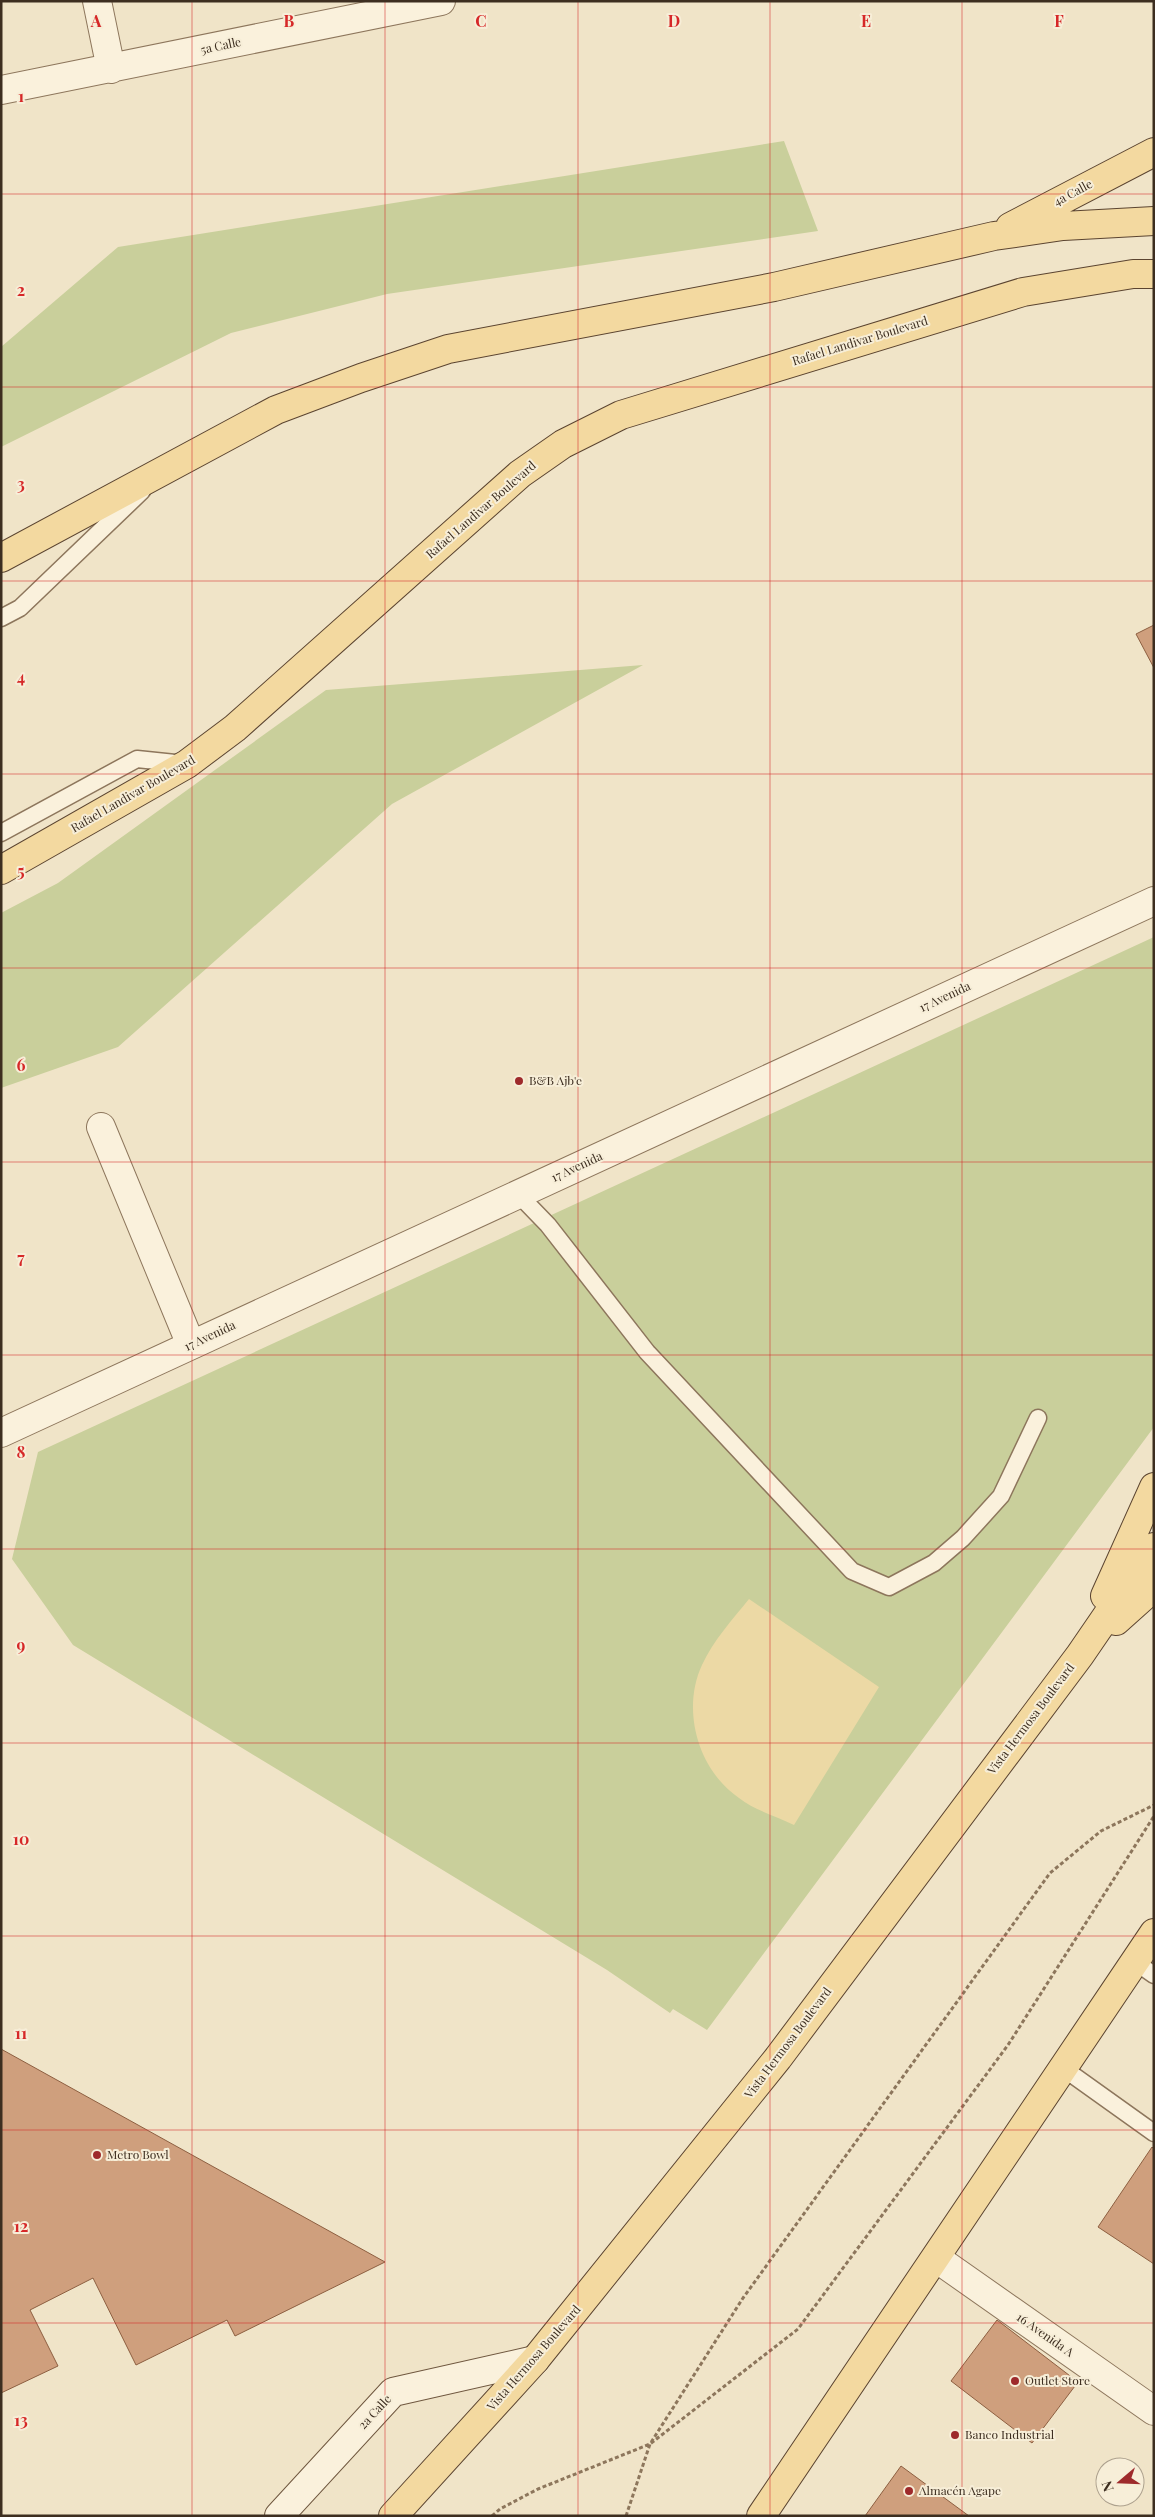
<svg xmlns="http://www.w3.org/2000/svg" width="1155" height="2517" font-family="'Playfair Display',serif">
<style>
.green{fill:#c9cf9b}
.sand{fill:#ecd9a5}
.building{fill:#cf9f7d;stroke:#8d5f41}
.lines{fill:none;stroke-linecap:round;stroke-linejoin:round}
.lane-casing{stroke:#8d765c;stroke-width:19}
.street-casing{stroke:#8d765c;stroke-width:30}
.secondary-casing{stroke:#6f573f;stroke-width:30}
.primary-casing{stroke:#5b4430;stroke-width:30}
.path{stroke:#8d765c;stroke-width:3;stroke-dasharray:4 2.5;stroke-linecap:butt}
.lane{stroke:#faf1dc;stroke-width:16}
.street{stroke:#faf1dc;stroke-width:28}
.secondary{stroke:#faf1dc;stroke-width:28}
.primary{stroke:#f3d9a0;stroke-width:28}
.grid{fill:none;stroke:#d62828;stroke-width:1;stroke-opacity:0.55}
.poi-dot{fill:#9e2a2b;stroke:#f7eed8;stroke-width:2}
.labels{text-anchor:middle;stroke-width:4;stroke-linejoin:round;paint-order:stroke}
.street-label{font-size:12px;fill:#3d2e20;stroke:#f7eed8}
.poi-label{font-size:12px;fill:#3d2e20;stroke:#f7eed8;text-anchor:start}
.grid-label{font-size:16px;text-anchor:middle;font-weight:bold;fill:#d62828;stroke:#f7eed8;stroke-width:4;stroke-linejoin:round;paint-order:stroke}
</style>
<rect width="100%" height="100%" fill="#f0e4c8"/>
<path class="green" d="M784 141 818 231 387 294 231 333 1 447V347L118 247Z
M643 665 392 804 118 1047 1 1088V913L58 883 326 690Z
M1154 937V1427L707 2030 673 2009 670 2013 607 1970 73 1645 12 1559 38 1452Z"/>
<path class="sand" d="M749 1599 879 1687 794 1825C776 1816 754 1810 739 1798 698 1770 681 1710 702 1665 713 1641 732 1620 749 1599Z"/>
<path class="building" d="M1154 625V668L1136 634Z
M1 2049 385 2262 235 2336 227 2320 136 2365 93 2278 30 2310 58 2366 1 2393Z
M1152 2147 1154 2149V2264L1098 2227Z
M997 2320 1078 2382 1032 2443 951 2381Z
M901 2466 969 2516H865Z"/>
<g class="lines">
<defs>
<path id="lane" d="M1 618 20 608 142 491
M1 833 137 759 185 764
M518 1194 548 1225 647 1352 852 1571 889 1587 934 1563 963 1538 1001 1496 1038 1418
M1134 1961 1154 1975
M1063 2068 1154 2133"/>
<path id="street" d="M97 1 111 69
M1 90 441 1
M101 1127 191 1345
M1 1433 1154 901
M936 2258 1154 2411"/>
<path id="secondary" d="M279 2516 393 2392 535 2360"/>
<path id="primary" d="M1010 227 1154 152
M1 558 276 410 361 378 448 349 774 287 994 236 1063 226 1154 221
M1 870 187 764 235 728 520 474 563 444 621 415 1023 292 1133 274H1154
M1105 1596 1154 1487
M1116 1621 1154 1587
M393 2516 535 2360 778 2058 1080 1655 1154 1547
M761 2516 1154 1933"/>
</defs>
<use href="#lane" class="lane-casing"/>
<use href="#street" class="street-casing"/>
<use href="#secondary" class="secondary-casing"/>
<use href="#primary" class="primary-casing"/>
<path class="path" d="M492 2516 500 2509 538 2489 650 2444 798 2329 1008 2045 1154 1816
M626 2516 650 2444 743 2298 1050 1873 1101 1831 1154 1805"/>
<use href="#lane" class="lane"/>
<use href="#street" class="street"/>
<use href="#secondary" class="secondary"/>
<use href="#primary" class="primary"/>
</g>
<path class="grid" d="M192 1V2516M385 1V2516M578 1V2516M770 1V2516M962 1V2516M1 194H1154M1 387H1154M1 581H1154M1 774H1154M1 968H1154M1 1162H1154M1 1355H1154M1 1549H1154M1 1743H1154M1 1936H1154M1 2130H1154M1 2323H1154"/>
<g class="poi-dot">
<circle cx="519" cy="1081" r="5"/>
<circle cx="97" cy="2155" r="5"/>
<circle cx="1015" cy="2381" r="5"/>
<circle cx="955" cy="2435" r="5"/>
<circle cx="909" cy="2491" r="5"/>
</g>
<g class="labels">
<g class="street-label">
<text transform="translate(221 46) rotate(-12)" y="4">5a Calle</text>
<text transform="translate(1073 193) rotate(-28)" y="4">4a Calle</text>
<text transform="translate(860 341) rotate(-17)" y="4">Rafael Landivar Boulevard</text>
<text transform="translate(481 510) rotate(-41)" y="4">Rafael Landivar Boulevard</text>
<text transform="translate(133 794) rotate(-30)" y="4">Rafael Landivar Boulevard</text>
<text transform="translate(945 997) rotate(-25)" y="4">17 Avenida</text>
<text transform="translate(577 1167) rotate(-25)" y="4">17 Avenida</text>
<text transform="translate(210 1336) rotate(-25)" y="4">17 Avenida</text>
<text transform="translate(1031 1719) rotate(-53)" y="4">Vista Hermosa Boulevard</text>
<text transform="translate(788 2043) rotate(-53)" y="4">Vista Hermosa Boulevard</text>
<text transform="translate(1045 2335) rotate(35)" y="4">16 Avenida A</text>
<text transform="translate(534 2358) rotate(-49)" y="4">Vista Hermosa Boulevard</text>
<text transform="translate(375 2412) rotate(-47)" y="4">2a Calle</text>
</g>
<g class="poi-label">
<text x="529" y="1085">B&amp;B Ajb'e</text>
<text x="107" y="2159">Metro Bowl</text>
<text x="1025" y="2385">Outlet Store</text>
<text x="965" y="2439">Banco Industrial</text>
<text x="919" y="2495">Almacén Agape</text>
</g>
</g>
<g class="grid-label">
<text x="96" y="27">A</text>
<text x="289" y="27">B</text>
<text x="481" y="27">C</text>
<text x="674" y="27">D</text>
<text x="866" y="27">E</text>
<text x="1059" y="27">F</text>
<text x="21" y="102">1</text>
<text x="21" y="296">2</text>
<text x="21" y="490">3</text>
<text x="21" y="683">4</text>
<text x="21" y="877">5</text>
<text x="21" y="1071">6</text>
<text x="21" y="1264">7</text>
<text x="21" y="1458">8</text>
<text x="21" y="1651">9</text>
<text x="21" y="1845">10</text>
<text x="21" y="2039">11</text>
<text x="21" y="2232">12</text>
<text x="21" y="2426">13</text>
</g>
<rect width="1155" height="2517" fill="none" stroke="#3d2e20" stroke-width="5"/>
<g transform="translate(1120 2482) rotate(251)"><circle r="24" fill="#f7eed8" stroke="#ada18e"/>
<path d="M0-4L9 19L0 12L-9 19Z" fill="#9e2a2b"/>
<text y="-8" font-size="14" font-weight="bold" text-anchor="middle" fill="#3d2e20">N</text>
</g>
</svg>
